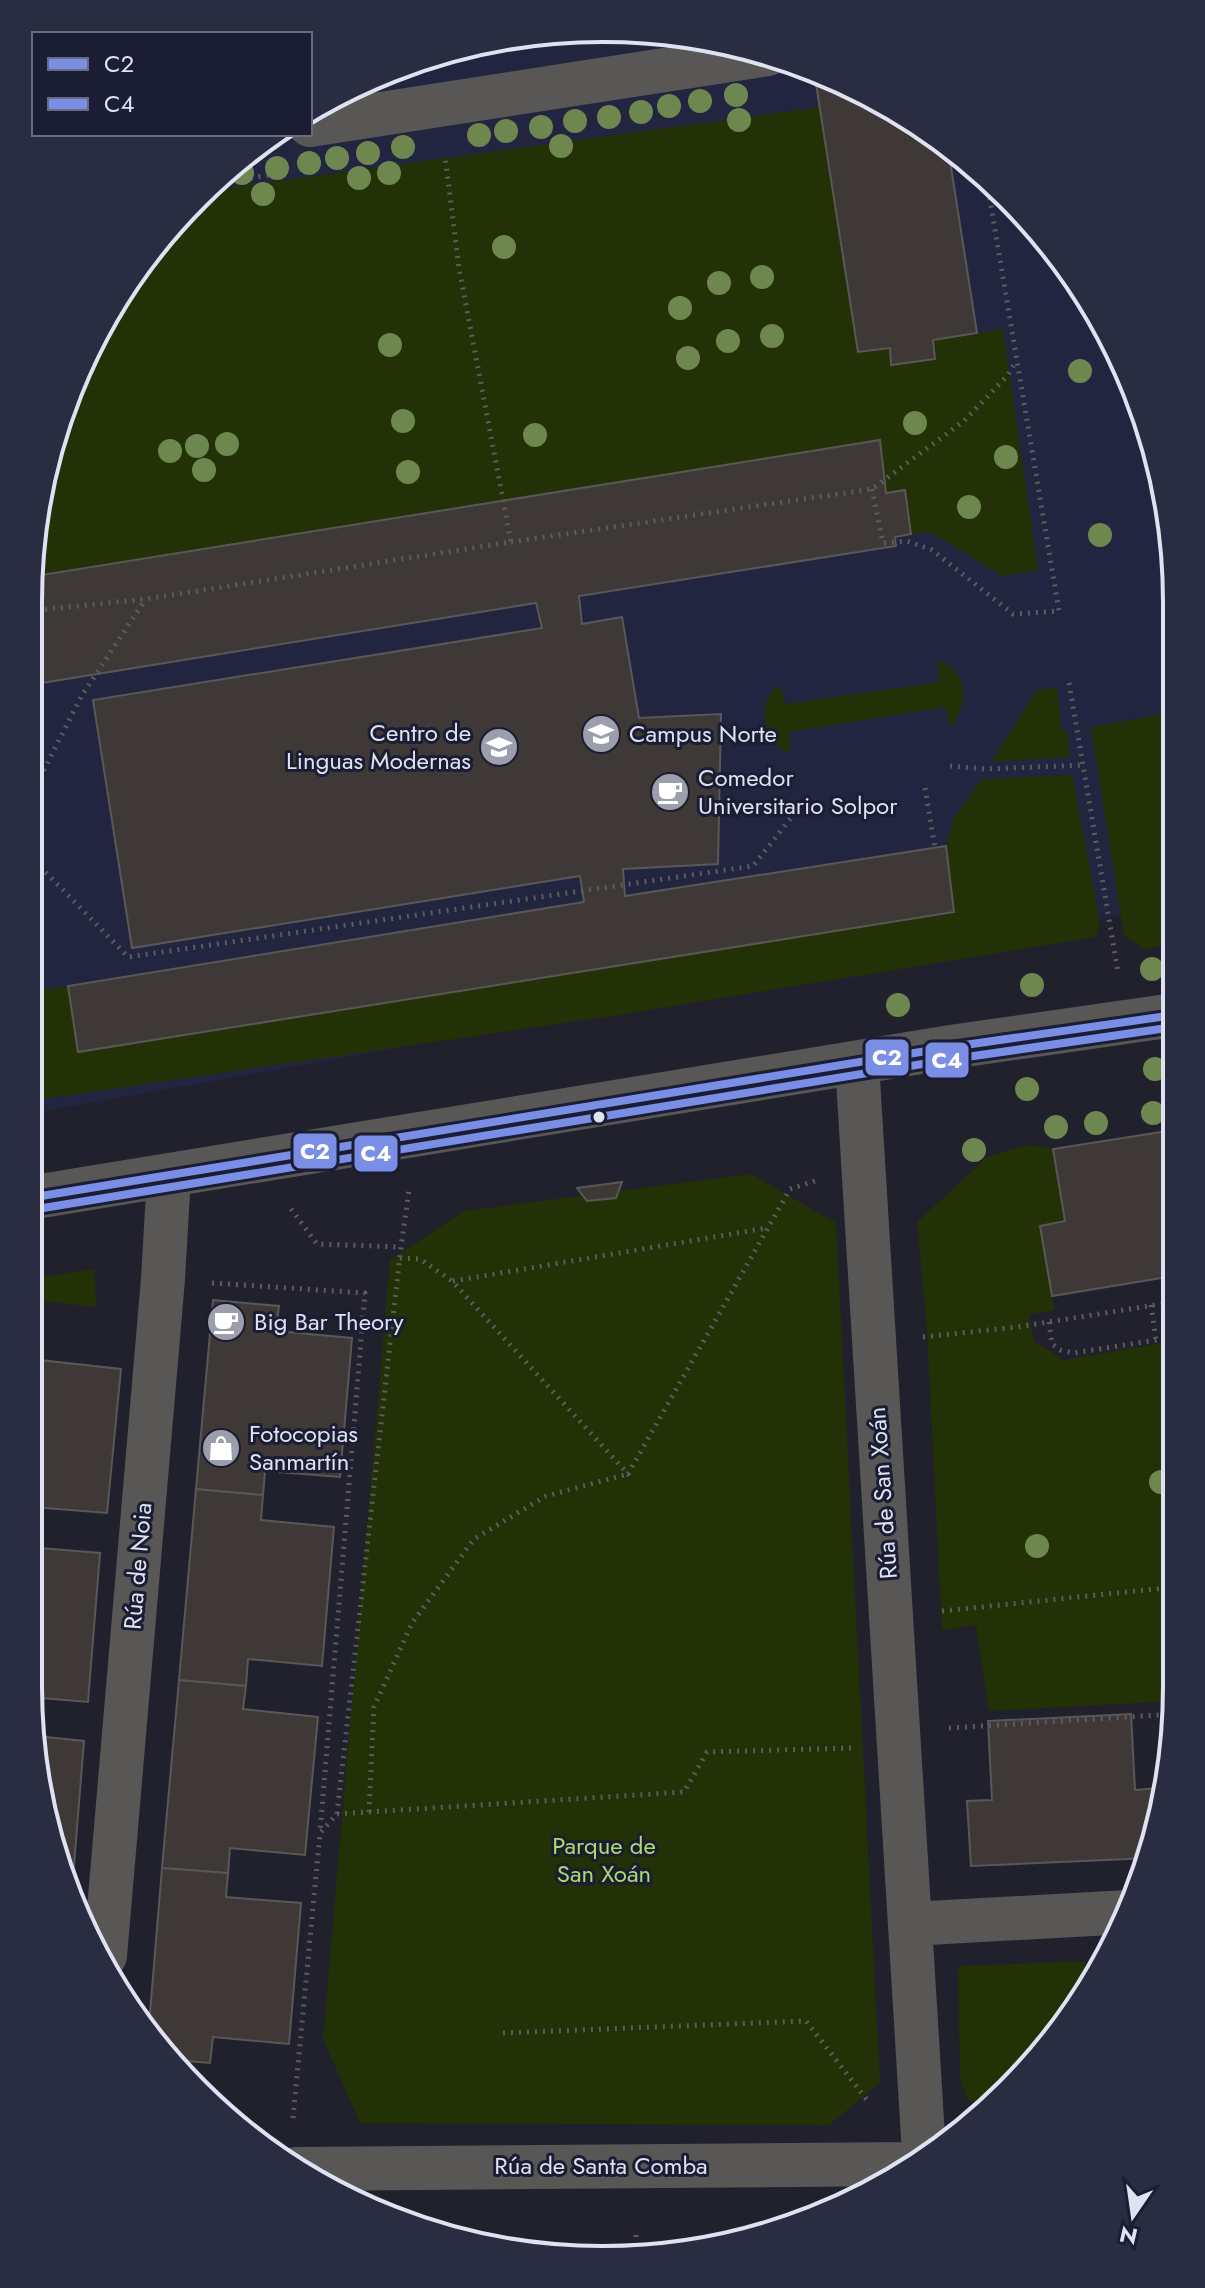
<svg xmlns="http://www.w3.org/2000/svg" width="1205" height="2288" font-family="Jost,sans-serif">
<style>
.built{fill:#22253f}
.green{fill:#223106}
.building{fill:#3e3936;stroke:#5a5758;stroke-width:2}
.lines{fill:none;stroke-linecap:round;stroke-linejoin:round}
.path{stroke:#5c5c5f;stroke-width:5;stroke-dasharray:2 6;stroke-linecap:butt}
.minor{stroke:#585756;stroke-width:44}
.bus-1-casing{stroke:#1a1d33;stroke-width:14}
.bus-2-casing{stroke:#1a1d33;stroke-width:14}
.bus-1{stroke:#7a8ee6;stroke-width:8}
.bus-2{stroke:#7a8ee6;stroke-width:8}
.tree{fill:#6e874f}
.bus-dot{fill:#dfe2f1;stroke:#1a1d33;stroke-width:3}
.labels{text-anchor:middle;stroke-width:6;stroke-linejoin:round;paint-order:stroke}
.poi-label{font-size:24px;fill:#dfe2f1;stroke:#1a1d33;text-anchor:start}
.street-label{font-size:24px;fill:#dfe2f1;stroke:#1a1d33}
.park-label{font-size:24px;fill:#addb6b;stroke:#1a1d33}
.rim{fill:none;stroke:#dfe2f1;stroke-width:4}
.line-badge{stroke:#1a1d33;stroke-width:3}
.badge-label{font-size:22px;text-anchor:middle;font-weight:bold;fill:#fff}
</style>
<rect width="100%" height="100%" fill="#20212d"/>
<path class="built" d="M641 29 752 48 857 87 982 171 1080 283 1133 383 1172 527 1173 902 1050 931 29 1114V565L48 453 87 348 147 252 224 170 275 134H310L316 105 418 58 528 33Z"/>
<path class="green" d="M820 107 858 352 890 348 891 365 933 340 1003 329 1038 570 1002 576 931 532 911 534 905 491 886 493 879 440 29 577V565L48 453 87 348 147 252 204 191Z
M937 659C969 673 970 702 950 728L945 707 789 732 790 753C767 748 757 712 771 693 773 690 777 688 780 685L785 704 940 682Z
M1057 688 1062 732 1068 731 1070 757 991 762 1037 690Z
M1173 712V944L1144 949 1124 936 1091 727Z
M1072 775 1100 922 1096 937 619 1015 29 1101V992L68 986 78 1052 954 911 946 846 954 818 982 779Z
M1026 1145 1053 1149 1065 1221 1040 1226 1054 1310 1029 1315 1034 1341 1064 1360 1175 1341 1176 1701 989 1711 976 1625 942 1630 927 1331 917 1222 987 1157Z
M751 1174 836 1223 880 2083 829 2125 360 2123 323 2039 390 1260 464 1211Z
M94 1269 96 1307 28 1300V1279Z
M1085 1961 1086 1991 1058 2036 990 2108 967 2099 960 2079 958 1966Z"/>
<path class="building" d="M814 71 857 87 948 148 977 333 933 340 935 359 891 365 890 348 858 352Z
M880 440 886 493 905 490 911 534 895 537 896 546 579 596 582 624 622 617 639 718 721 714 718 864 623 869 625 896 946 846 954 912 78 1052 68 986 584 902 580 876 132 948 93 700 542 628 536 603 29 685V577Z
M1174 1130V1276L1052 1296 1040 1226 1065 1221 1053 1149Z
M622 1182 616 1198 587 1201 577 1188Z
M213 1300 279 1306 276 1331 352 1338 340 1477 265 1471 263 1495 196 1489Z
M28 1330 43 1332 40 1360 121 1369 107 1513 33 1507 31 1523H28Z
M196 1489 263 1495 261 1520 334 1527 322 1666 248 1659 246 1686 179 1680Z
M28 1547 100 1553 88 1702 30 1697 28 1686Z
M179 1680 246 1686 243 1709 318 1717 305 1855 230 1848 228 1873 162 1868Z
M1131 1714 1135 1790 1158 1788 1160 1821 1158 1834 1149 1858 971 1866 967 1801 992 1800 988 1721Z
M36 1736 84 1741 72 1890 69 1889 59 1871Z
M1158 1788H1165L1160 1821Z
M162 1868 228 1873 226 1897 301 1903 289 2044 213 2037 210 2063 173 2060 148 2037Z"/>
<g class="lines">
<path class="path" d="M211 184 290 172
M872 489 883 543 907 541 932 550 1013 614 1059 611 986 176
M511 542 872 489 964 421 1008 375 1016 361
M29 611 146 599 511 542 459 268 445 156
M1069 683 1118 972
M950 766 985 769 1084 765
M925 788 935 848
M29 799 81 697 145 600
M29 855 128 957 753 866 798 809
M291 1209 317 1244 401 1247
M400 1258 420 1259 452 1281 628 1474 790 1189 815 1181
M453 1281 767 1228
M212 1283 365 1293 320 1832
M1151 1305 1156 1340
M1049 1322 1052 1344 1060 1350 1074 1353 1175 1337
M923 1337 1017 1327 1174 1302
M942 1611 1175 1587
M949 1728 1176 1714
M369 1812 374 1707 412 1623 474 1539 546 1496 628 1474
M337 1814 684 1792 707 1752 851 1748
M503 2033 806 2021 867 2100
M293 2118 320 1833 337 1814 401 1247 409 1190
M636 2235 637 2258"/>
<path class="minor" d="M310 125 768 54
M857 1063 924 2153
M29 1198 951 1047 1174 1015
M910 1924 1128 1912
M105 1956 163 1279 169 1175
M296 2169 907 2164"/>
<defs>
<path id="bus-1" d="M29 1198 951 1047 1174 1015"/>
<path id="bus-2" d="M31 1210 953 1059 1174 1027"/>
</defs>
<use href="#bus-1" class="bus-1-casing"/>
<use href="#bus-2" class="bus-2-casing"/>
<use href="#bus-1" class="bus-1"/>
<use href="#bus-2" class="bus-2"/>
</g>
<g class="tree">
<circle cx="736" cy="95" r="12"/>
<circle cx="700" cy="101" r="12"/>
<circle cx="669" cy="106" r="12"/>
<circle cx="641" cy="112" r="12"/>
<circle cx="609" cy="117" r="12"/>
<circle cx="739" cy="120" r="12"/>
<circle cx="575" cy="121" r="12"/>
<circle cx="541" cy="127" r="12"/>
<circle cx="506" cy="131" r="12"/>
<circle cx="479" cy="135" r="12"/>
<circle cx="561" cy="146" r="12"/>
<circle cx="403" cy="147" r="12"/>
<circle cx="368" cy="153" r="12"/>
<circle cx="337" cy="158" r="12"/>
<circle cx="309" cy="163" r="12"/>
<circle cx="277" cy="168" r="12"/>
<circle cx="242" cy="173" r="12"/>
<circle cx="389" cy="173" r="12"/>
<circle cx="359" cy="178" r="12"/>
<circle cx="263" cy="194" r="12"/>
<circle cx="504" cy="247" r="12"/>
<circle cx="762" cy="277" r="12"/>
<circle cx="719" cy="283" r="12"/>
<circle cx="680" cy="308" r="12"/>
<circle cx="772" cy="336" r="12"/>
<circle cx="728" cy="341" r="12"/>
<circle cx="390" cy="345" r="12"/>
<circle cx="688" cy="358" r="12"/>
<circle cx="1080" cy="371" r="12"/>
<circle cx="403" cy="421" r="12"/>
<circle cx="915" cy="423" r="12"/>
<circle cx="535" cy="435" r="12"/>
<circle cx="227" cy="444" r="12"/>
<circle cx="197" cy="446" r="12"/>
<circle cx="170" cy="451" r="12"/>
<circle cx="1006" cy="457" r="12"/>
<circle cx="204" cy="470" r="12"/>
<circle cx="408" cy="472" r="12"/>
<circle cx="969" cy="507" r="12"/>
<circle cx="1100" cy="535" r="12"/>
<circle cx="1152" cy="969" r="12"/>
<circle cx="1032" cy="985" r="12"/>
<circle cx="898" cy="1005" r="12"/>
<circle cx="1155" cy="1069" r="12"/>
<circle cx="1027" cy="1089" r="12"/>
<circle cx="1153" cy="1113" r="12"/>
<circle cx="1096" cy="1123" r="12"/>
<circle cx="1056" cy="1127" r="12"/>
<circle cx="974" cy="1150" r="12"/>
<circle cx="1161" cy="1482" r="12"/>
<circle cx="1037" cy="1546" r="12"/>
</g>
<defs>
<symbol id="university-disc" viewBox="-11 -11 22 22"><circle r="9.5" fill="#9c9eac" stroke="#1a1d33"/><path d="M0-5L7-2L0 1L-7-2ZM-4 1L0 2.5L4 1V4Q0 6-4 4Z" fill="#fff"/></symbol>
<symbol id="cafe-disc" viewBox="-11 -11 22 22"><circle r="9.5" fill="#9c9eac" stroke="#1a1d33"/><path d="M-5.5-4.5H6V0H3Q3 3.5 0 3.5H-2.5Q-5.5 3.5-5.5 0ZM3-3.2v2h1.7v-2ZM-6 4.5H4V6H-6Z" fill="#fff"/></symbol>
<symbol id="shop-disc" viewBox="-11 -11 22 22"><circle r="9.5" fill="#9c9eac" stroke="#1a1d33"/><path d="M-5-2.5h2.3a2.7 3.5 0 0 1 5.4 0H5L5.5 6h-11ZM-1.5-2.5h3a1.5 2.3 0 0 0-3 0Z" fill="#fff"/></symbol>
</defs>
<g fill-rule="evenodd">
<use href="#university-disc" x="579" y="712" width="44" height="44"/>
<use href="#university-disc" x="477" y="725" width="44" height="44"/>
<use href="#cafe-disc" x="648" y="770" width="44" height="44"/>
<use href="#cafe-disc" x="204" y="1300" width="44" height="44"/>
<use href="#shop-disc" x="199" y="1426" width="44" height="44"/>
</g>
<circle class="bus-dot" cx="599" cy="1117" r="7"/>
<g class="labels">
<g class="poi-label">
<text x="471" y="741" text-anchor="end">Centro de<tspan x="471" dy="28">Linguas Modernas</tspan></text>
<text x="629" y="742">Campus Norte</text>
<text x="698" y="786">Comedor<tspan x="698" dy="28">Universitario Solpor</tspan></text>
<text x="254" y="1330">Big Bar Theory</text>
<text x="249" y="1442">Fotocopias<tspan x="249" dy="28">Sanmartín</tspan></text>
</g>
<g class="street-label">
<text transform="translate(883 1493) rotate(-94)" y="8">Rúa de San Xoán</text>
<text transform="translate(138 1566) rotate(-85)" y="8">Rúa de Noia</text>
<text x="601" y="2174">Rúa de Santa Comba</text>
</g>
<g class="park-label">
<text x="604" y="1854">Parque de<tspan x="604" dy="28">San Xoán</tspan></text>
</g>
</g>
<path d="M0 0H1205V2288H0ZM602 42H603A560 560 0 0 1 1163 602V1686A560 560 0 0 1 603 2246H602A560 560 0 0 1 42 1686V602A560 560 0 0 1 602 42Z" fill="#2a2d42" fill-rule="evenodd"/>
<path class="rim" d="M602 42H603A560 560 0 0 1 1163 602V1686A560 560 0 0 1 603 2246H602A560 560 0 0 1 42 1686V602A560 560 0 0 1 602 42Z"/>
<g class="line-badge">
<rect x="864" y="1038" width="46" height="39" rx="8" fill="#7a8ee6"/>
<rect x="924" y="1041" width="46" height="38" rx="8" fill="#7a8ee6"/>
<rect x="292" y="1132" width="46" height="38" rx="8" fill="#7a8ee6"/>
<rect x="353" y="1134" width="46" height="39" rx="8" fill="#7a8ee6"/>
</g>
<g class="badge-label">
<text x="887" y="1065">C2</text>
<text x="947" y="1068">C4</text>
<text x="315" y="1159">C2</text>
<text x="376" y="1161">C4</text>
</g>
<rect x="32" y="32" width="280" height="104" fill="#1a1d33" stroke="#696c7f" stroke-width="2"/>
<rect x="48" y="58" width="40" height="12" fill="#7a8ee6" stroke="#696c7f" stroke-width="2"/>
<text x="104" y="72" font-size="24" fill="#dfe2f1">C2</text>
<rect x="48" y="98" width="40" height="12" fill="#7a8ee6" stroke="#696c7f" stroke-width="2"/>
<text x="104" y="112" font-size="24" fill="#dfe2f1">C4</text>
<g transform="translate(1133 2216) rotate(193)" stroke="#1a1d33" stroke-width="6" paint-order="stroke">
<path d="M0-6L14 30L0 20L-14 30Z" fill="#dfe2f1"/>
<text y="-12" font-size="22" font-weight="bold" text-anchor="middle" fill="#dfe2f1">N</text>
</g>
</svg>
